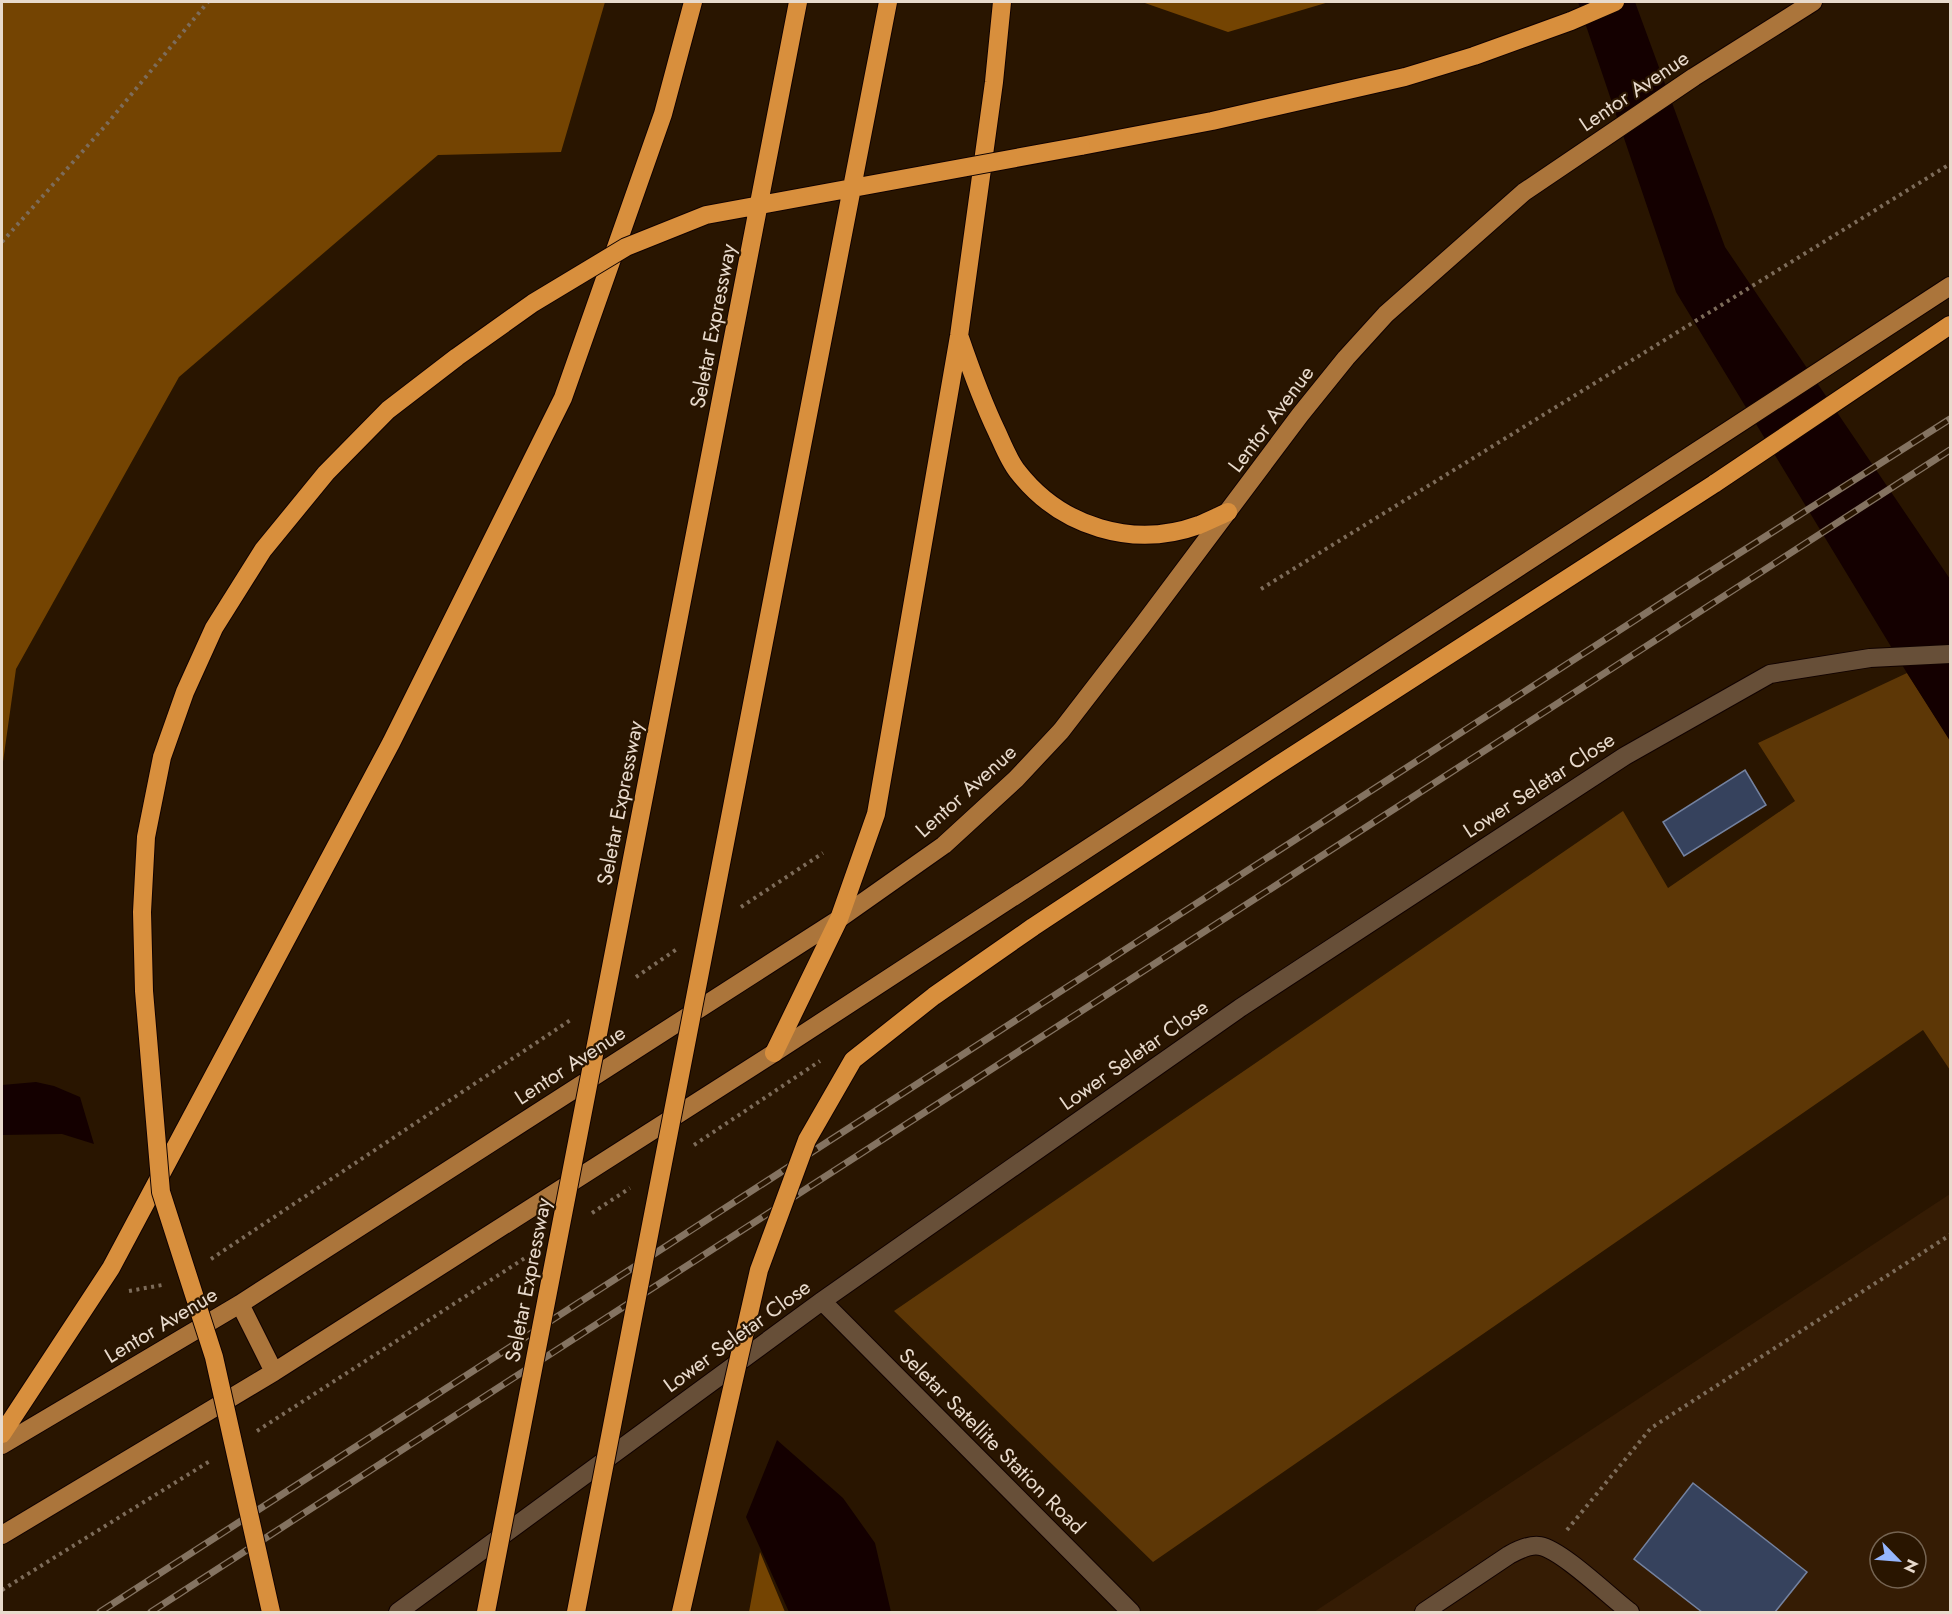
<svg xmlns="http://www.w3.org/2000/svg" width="1952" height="1614" font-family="Jost,sans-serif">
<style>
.built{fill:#351c04;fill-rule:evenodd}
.green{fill:#5d3706}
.forest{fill:#744402}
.water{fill:#140000}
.building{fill:#36425d;stroke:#7482a0;stroke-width:1.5}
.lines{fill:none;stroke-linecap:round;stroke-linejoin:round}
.minor-casing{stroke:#110200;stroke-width:20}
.major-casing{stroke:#110200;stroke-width:20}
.highway-casing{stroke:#110200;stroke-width:20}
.path{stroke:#7d6c5a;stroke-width:4;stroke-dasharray:3 4.5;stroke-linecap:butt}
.minor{stroke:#674f38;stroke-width:18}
.major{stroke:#ab753b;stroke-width:18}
.highway{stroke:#d88f3d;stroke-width:18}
.rail-casing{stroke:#847361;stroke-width:7}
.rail{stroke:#291500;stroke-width:4.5;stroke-dasharray:14;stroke-linecap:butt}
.highway-bridge-casing{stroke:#110200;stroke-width:20;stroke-linecap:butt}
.highway-bridge{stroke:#d88f3d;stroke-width:18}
.labels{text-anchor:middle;stroke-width:4.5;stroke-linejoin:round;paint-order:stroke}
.street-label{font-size:21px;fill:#e8dacc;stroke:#291500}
</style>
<rect width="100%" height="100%" fill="#291500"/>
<path class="built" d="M1950 1194V1612H1314ZM1880 1542H1916V1578H1880Z"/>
<path class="green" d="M1907 673 1950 740V1070L1923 1030 1153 1562 894 1311 1623 811 1668 888 1795 801 1758 743Z"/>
<path class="forest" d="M2 2H605L561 152 438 155 179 377 16 669 2 769Z
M1142 2H1329L1228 32Z
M760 1552 785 1612H749Z"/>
<path class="water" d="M1578 2H1635L1725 247 1950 579V741L1907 673 1676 292Z
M36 1082 54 1086 80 1097 94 1144 62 1134 2 1135V1085Z
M777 1440 843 1498 875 1543 891 1612H789L746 1517Z"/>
<path class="building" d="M1745 770 1766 805 1684 856 1663 822Z
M1693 1483 1807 1572 1775 1612H1702L1634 1559Z"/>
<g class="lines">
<defs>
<path id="minor" d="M822 1301 1131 1612
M398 1612 822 1301 1240 1008 1625 756 1770 674 1870 658 1950 654
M1424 1612 1509 1555C1518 1550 1530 1544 1540 1546 1562 1550 1610 1597 1630 1612"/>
<path id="major" d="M240 1304 274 1372
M2 1445 240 1304 839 919 944 845 1016 779 1061 731 1142 626 1300 415 1346 358 1386 314 1524 192 1694 77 1813 2
M2 1535 274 1372 774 1053 1950 286"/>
<path id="highway" d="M1081 146 1212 121 1405 77 1474 56 1571 21 1615 2
M960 338C971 370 982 401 997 432 1003 445 1009 461 1018 472 1061 527 1133 549 1199 525 1209 521 1219 516 1228 512
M1714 484 1950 325
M774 1053 839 919 876 814 959 336 994 82 1002 2
M2 1434 111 1268 391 743 563 398 663 114 693 2"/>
</defs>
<use href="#minor" class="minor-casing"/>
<use href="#major" class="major-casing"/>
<use href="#highway" class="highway-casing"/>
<path class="path" d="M2 242 106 125 208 2
M1261 589 1950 164
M741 907 823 853
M636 977 677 949
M694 1145 820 1061
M592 1213 630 1188
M211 1259 572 1019
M129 1291 162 1285
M257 1431 528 1256
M1567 1530 1651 1428 1950 1235
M2 1590 210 1461"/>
<use href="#minor" class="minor"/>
<use href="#major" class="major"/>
<use href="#highway" class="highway"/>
<defs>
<path id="rail" d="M100 1612 1694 582 1950 419
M151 1612 1950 450"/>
</defs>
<use href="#rail" class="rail-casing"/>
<use href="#rail" class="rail"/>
<defs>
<path id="highway-bridge" d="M271 1612 214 1357 161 1192 144 991 142 912 146 837 162 757 185 692 214 628 263 550 326 473 388 410 457 357 533 303 626 247 706 215 1081 146
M486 1612 798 2
M576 1612 888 2
M681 1612 759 1270 807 1140 853 1060 934 996 1033 927 1272 769 1714 484"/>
</defs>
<use href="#highway-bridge" class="highway-bridge-casing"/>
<use href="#highway-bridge" class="highway-bridge"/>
</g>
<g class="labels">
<g class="street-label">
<text transform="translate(1634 91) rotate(-34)" y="7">Lentor Avenue</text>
<text transform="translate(713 326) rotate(-79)" y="7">Seletar Expressway</text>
<text transform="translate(1271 419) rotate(-53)" y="7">Lentor Avenue</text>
<text transform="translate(1539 785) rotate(-33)" y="7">Lower Seletar Close</text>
<text transform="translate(966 791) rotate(-42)" y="7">Lentor Avenue</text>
<text transform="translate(620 803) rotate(-79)" y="7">Seletar Expressway</text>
<text transform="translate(1134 1055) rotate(-35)" y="7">Lower Seletar Close</text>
<text transform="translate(570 1065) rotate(-33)" y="7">Lentor Avenue</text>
<text transform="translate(528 1280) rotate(-79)" y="7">Seletar Expressway</text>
<text transform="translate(161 1325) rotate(-31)" y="7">Lentor Avenue</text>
<text transform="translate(737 1336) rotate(-36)" y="7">Lower Seletar Close</text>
<text transform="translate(992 1441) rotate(45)" y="7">Seletar Satellite Station Road</text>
</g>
</g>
<rect width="1952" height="1614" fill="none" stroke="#e8dacc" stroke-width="6"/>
<g transform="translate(1898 1560) rotate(115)"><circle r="28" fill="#291500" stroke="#756452" stroke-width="1.5"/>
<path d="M0-4.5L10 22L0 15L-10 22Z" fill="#95b6fd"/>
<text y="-9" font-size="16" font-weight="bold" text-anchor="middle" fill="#e8dacc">N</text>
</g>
</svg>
